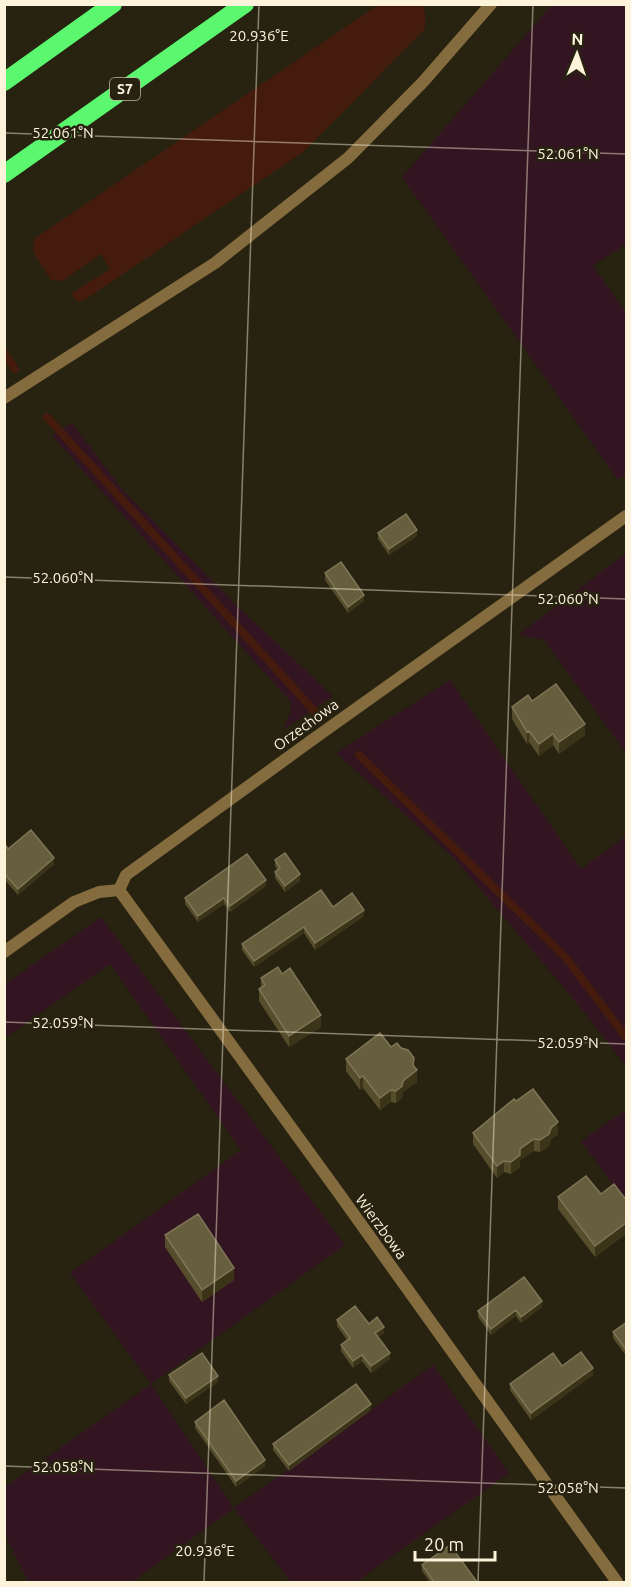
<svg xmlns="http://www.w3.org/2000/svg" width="631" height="1587" font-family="Ubuntu,sans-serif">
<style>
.green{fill:#321521}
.water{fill:#451b0d}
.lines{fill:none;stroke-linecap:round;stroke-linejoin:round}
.stream{stroke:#451b0d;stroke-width:8}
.street{stroke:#846c3f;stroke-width:12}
.highway{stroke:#5bf76f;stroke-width:18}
.wall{fill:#554d2b}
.shaded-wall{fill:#3b3419}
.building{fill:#675e3e;stroke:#7e7656;stroke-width:1.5}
.ticks{fill:none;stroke:#fdf3da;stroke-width:1.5;stroke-opacity:0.45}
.labels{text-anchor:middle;stroke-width:5;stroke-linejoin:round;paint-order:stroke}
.shield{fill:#282311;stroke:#bdb59e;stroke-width:1.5}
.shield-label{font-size:14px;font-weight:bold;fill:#fdf3da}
.street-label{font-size:15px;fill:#fdf3da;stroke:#282311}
.ticks-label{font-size:15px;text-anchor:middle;fill:#fdf3da;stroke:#282311;stroke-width:5;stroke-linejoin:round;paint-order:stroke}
</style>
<rect width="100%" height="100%" fill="#282311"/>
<path class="green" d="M552 5H626V244L593 266 626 313V474L618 480 402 177Z
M72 423 121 488 235 604 333 696 283 730 291 710 290 701 52 436Z
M626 553V753L544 640 518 635Z
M450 680 581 869 626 836V1066L581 1008 454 858 336 753Z
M101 917 345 1245 151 1384 234 1508 433 1365 509 1473 356 1582H291L234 1508 132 1582H28L5 1534V1487L151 1384 70 1273 241 1150 110 964 5 1038V984Z
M626 1110V1202L581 1141Z"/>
<path class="water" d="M378 5H423L425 13V29L303 152 89 297 79 302 74 298 72 293 110 269 101 254 62 281 51 280 33 252 34 239Z"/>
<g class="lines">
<path class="stream" d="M4 353 15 369
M47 417 316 713
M359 755 566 958 626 1037"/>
<path class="street" d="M4 398 215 263 348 158 423 82 491 4
M119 890 338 1192 617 1582
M119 890 126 875 312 740 626 516
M4 952 74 902 99 892 119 890"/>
<path class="highway" d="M4 82 113 4
M4 174 245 4"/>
</g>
<path class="wall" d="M378 533 417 536 389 555 378 539Z
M325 573 364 601 348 613 325 580Z
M532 701 585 735 559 754 553 745 539 756 529 742 527 744 512 719V707Z
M4 847 8 849 54 864 18 895 4 879Z
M275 860 300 881 285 892 275 878V872L277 870 275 866Z
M266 886 230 912 224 904 198 922 185 904V898Z
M333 907 364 916 315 950 304 933 254 967 242 950V944Z
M261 978 321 1027 289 1047 259 1001V989L261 988Z
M391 1047 414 1066 417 1082 403 1092 402 1098 396 1103 391 1102 380 1110 363 1088 360 1090 346 1071V1059Z
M516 1101 558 1134 551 1139 549 1146 540 1152 534 1151 520 1160V1167L511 1174 504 1172 497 1178 473 1144V1133Z
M601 1194 627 1201V1233L595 1257 558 1209V1197Z
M165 1235 234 1280 202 1302 165 1247Z
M542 1307 521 1323 516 1316 491 1335 478 1317V1311Z
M337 1320 369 1324 384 1333 378 1337 390 1359 371 1373 362 1361 353 1368 341 1351V1345L347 1340 337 1326Z
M627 1322V1357L613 1338V1332Z
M562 1366 593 1375 531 1420 510 1390V1384Z
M169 1375 218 1382 186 1404 169 1381Z
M371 1410 289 1471 273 1450V1444Z
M195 1422 265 1466 236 1487 195 1428Z
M422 1565 477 1582H430L422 1571Z"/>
<path class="shaded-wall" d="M417 530V536L389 555V549Z
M364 595V601L348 613V607Z
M585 724V735L559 754V742Z
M529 731V742L527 744V732Z
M553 734V745L539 756V744Z
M54 858V864L18 895V889Z
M300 874V881L285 892V886Z
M266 880V886L230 912V906Z
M224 898V904L198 922V916Z
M364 910V916L315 950V943Z
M304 927V933L254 967V961Z
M321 1015V1027L289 1047V1036Z
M417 1070V1082L403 1092 402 1098 396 1103V1091L403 1081Z
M363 1076V1088L360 1090V1078Z
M391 1090V1102L380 1110V1098Z
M558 1122V1134L551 1139 549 1146 540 1152V1140L551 1128Z
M534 1139V1151L520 1160V1167L511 1174V1162L520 1149Z
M504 1161V1172L497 1178V1166Z
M627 1222V1233L595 1257V1246Z
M234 1268V1280L202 1302V1290Z
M542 1301V1307L521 1323V1317Z
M516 1310V1316L491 1335V1329Z
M384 1327V1333L375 1339V1333Z
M390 1353V1359L371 1373V1366Z
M362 1355V1361L353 1368V1361Z
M593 1368V1375L531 1420V1413Z
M218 1376V1382L186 1404V1398Z
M371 1404V1410L289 1471V1465Z
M265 1460V1466L236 1487V1481Z"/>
<path class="building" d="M406 514 417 530 389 549 378 533Z
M341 562 364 595 348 607 325 573Z
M556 684 585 724 559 742 553 734 539 744 529 731 527 732 512 707 528 695 532 701Z
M31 830 54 858 18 889 4 873V847L6 846 8 849Z
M285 853 300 874 285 886 275 872 280 868 275 860Z
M247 854 266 880 230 906 224 898 198 916 185 898Z
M321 890 333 907 352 893 364 910 315 943 304 927 254 961 242 944Z
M278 967 282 974 290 968 321 1015 289 1036 259 989 265 985 261 978Z
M380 1033 391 1047 397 1043 401 1048 408 1050 414 1058 413 1065 417 1070 403 1081 402 1086 396 1091 391 1090 380 1098 363 1076 360 1078 346 1059Z
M533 1089 558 1122 551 1128 549 1134 540 1140 534 1139 520 1149V1155L511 1162 504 1161 497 1166 473 1133 514 1099 516 1101Z
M586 1176 601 1194 614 1184 627 1201V1222L595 1246 558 1197Z
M198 1214 234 1268 202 1290 165 1235Z
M524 1277 542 1301 521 1317 516 1310 491 1329 478 1311Z
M355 1306 369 1324 377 1317 384 1327 375 1333 390 1353 371 1366 362 1355 353 1361 341 1345 350 1338 337 1320Z
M627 1322V1351L613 1332Z
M581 1352 593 1368 531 1413 510 1384 553 1353 562 1366Z
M202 1353 218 1376 186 1398 169 1375Z
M356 1384 371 1404 289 1465 273 1444Z
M224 1400 265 1460 236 1481 195 1422Z
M450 1545 477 1582H434L422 1565Z"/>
<path class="ticks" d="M4 133 626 154M4 577 626 599M4 1022 626 1044M4 1466 626 1488M204 1582 259 4M478 1582 533 4"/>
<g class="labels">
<rect class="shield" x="110" y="78" width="30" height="22" rx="4.5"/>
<g class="shield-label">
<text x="125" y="94">S7</text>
</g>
<g class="street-label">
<text transform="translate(306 725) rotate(-36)" y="5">Orzechowa</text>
<text transform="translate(381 1227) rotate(54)" y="5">Wierzbowa</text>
</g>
</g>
<g class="ticks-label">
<text x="259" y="41">20.936°E</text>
<text x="63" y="138">52.061°N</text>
<text x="568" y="159">52.061°N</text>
<text x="63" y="583">52.060°N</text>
<text x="568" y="604">52.060°N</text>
<text x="63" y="1028">52.059°N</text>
<text x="568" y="1048">52.059°N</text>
<text x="63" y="1472">52.058°N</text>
<text x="568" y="1493">52.058°N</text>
<text x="205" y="1556">20.936°E</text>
</g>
<rect width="631" height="1587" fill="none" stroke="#fdf3da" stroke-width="12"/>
<g transform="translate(577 54) rotate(2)" stroke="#282311" stroke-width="4.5" paint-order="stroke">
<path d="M0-4.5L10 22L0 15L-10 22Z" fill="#fdf3da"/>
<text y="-9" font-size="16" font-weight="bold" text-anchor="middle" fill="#fdf3da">N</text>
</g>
<path d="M415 1551v9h80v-9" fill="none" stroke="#fdf3da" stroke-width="3"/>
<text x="424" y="1551" font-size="18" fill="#fdf3da" stroke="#282311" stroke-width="4.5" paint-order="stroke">20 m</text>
</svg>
